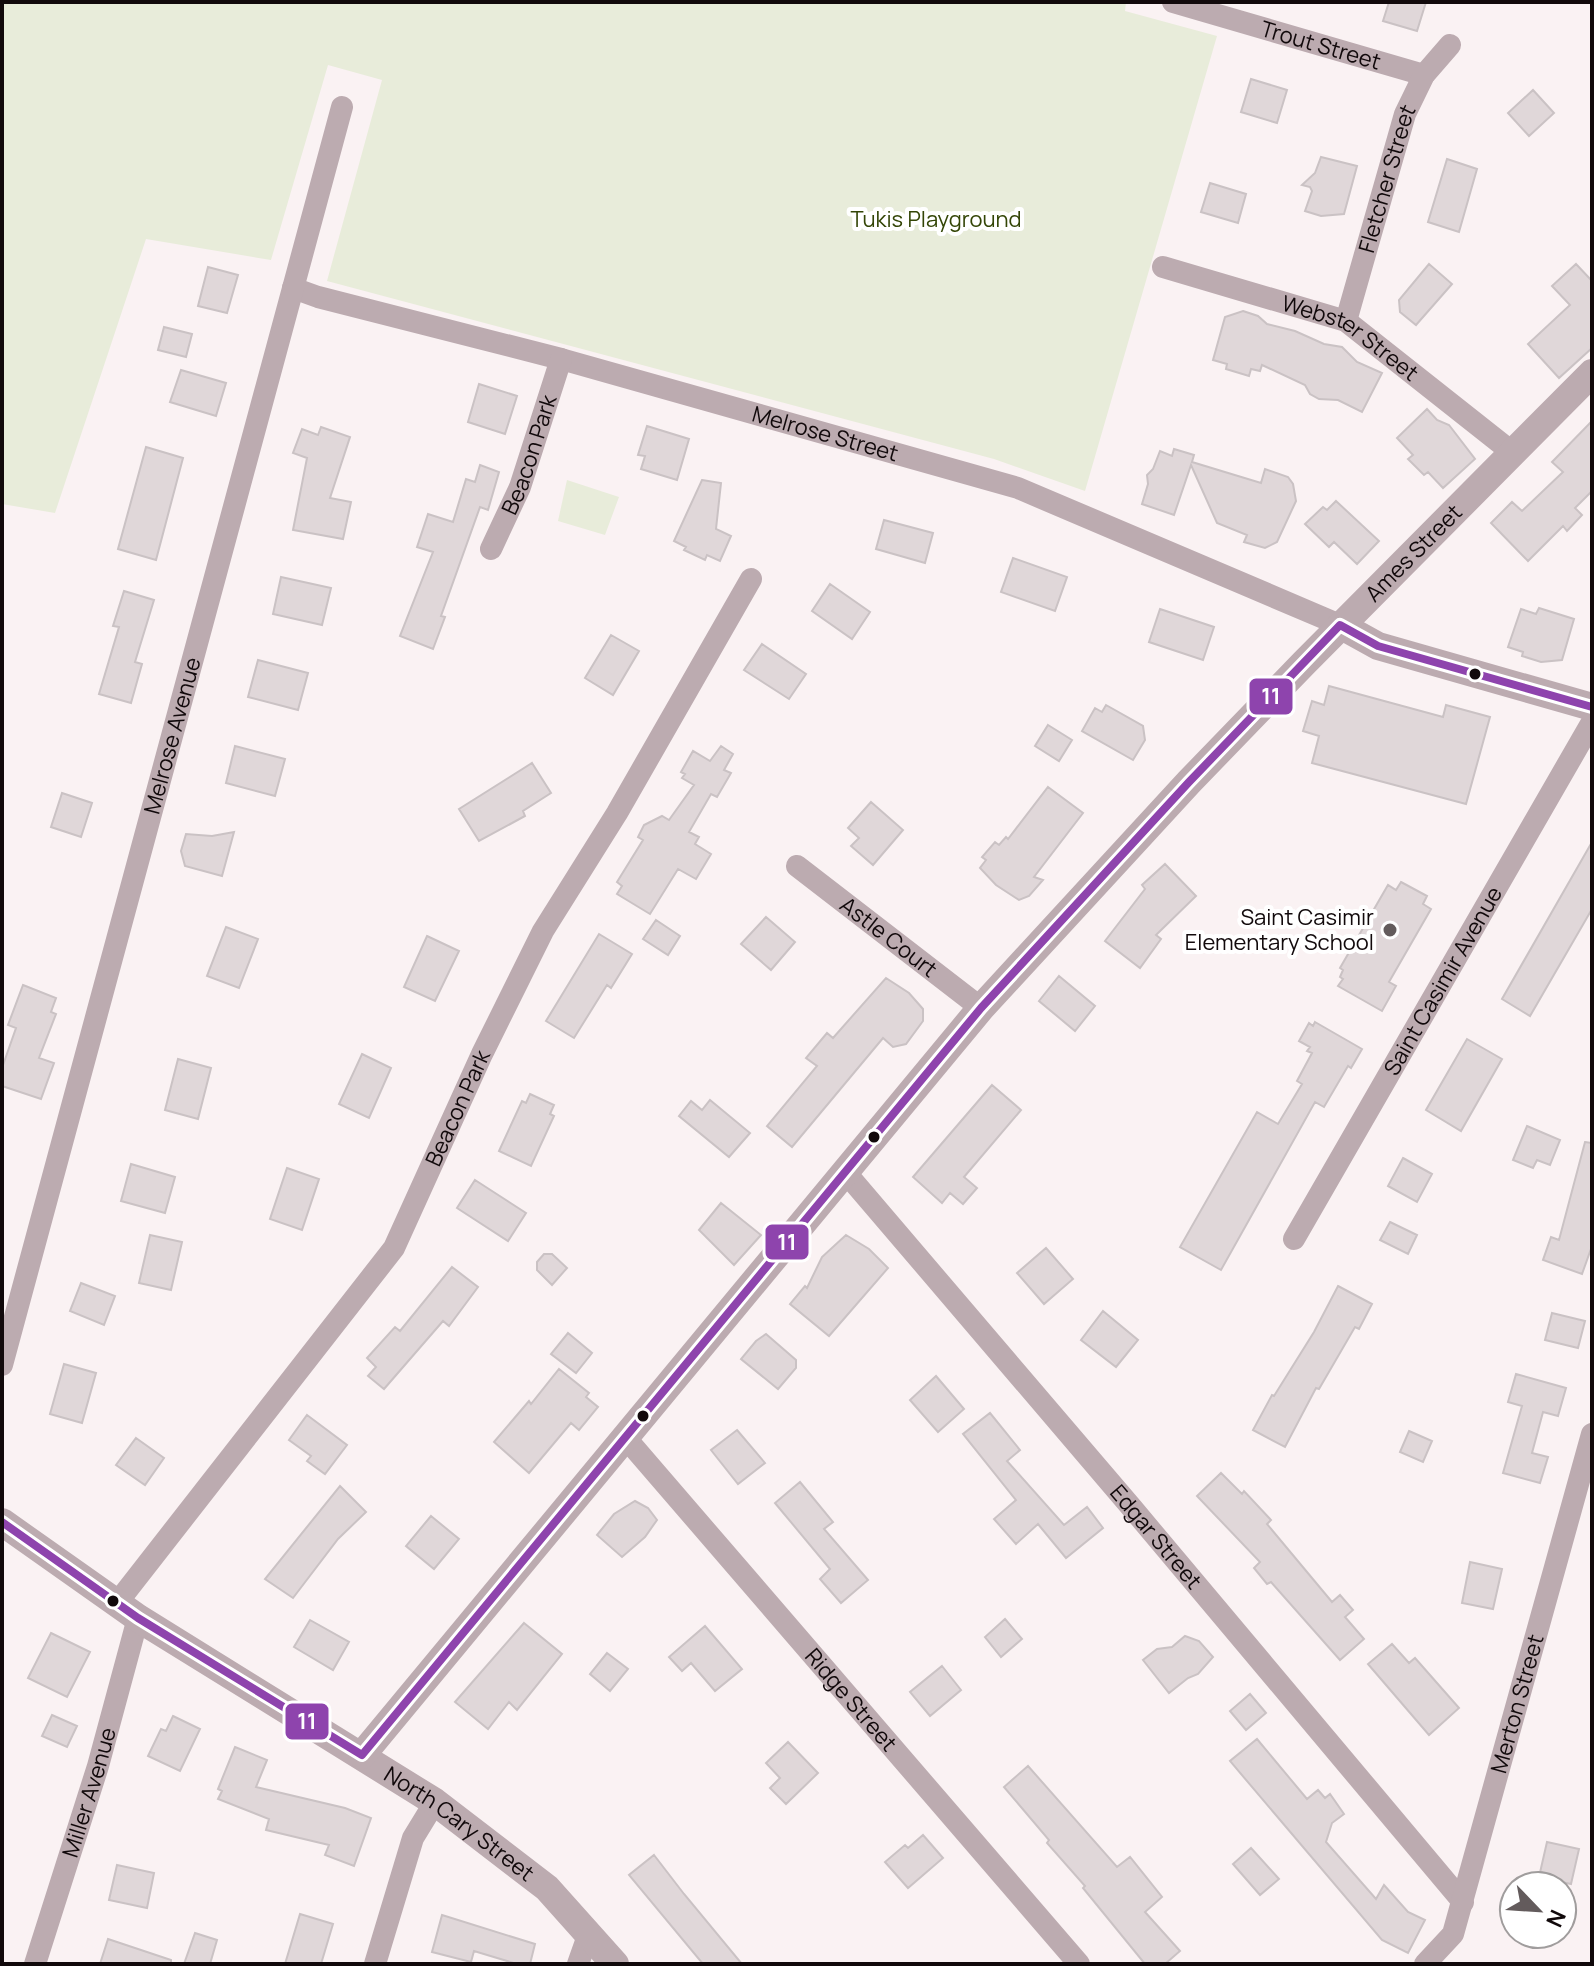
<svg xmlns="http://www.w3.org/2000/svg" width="1594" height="1966" font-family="Manrope,sans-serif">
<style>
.green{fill:#e8ecda}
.building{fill:#e0d7d9;stroke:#cac2c4;stroke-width:2}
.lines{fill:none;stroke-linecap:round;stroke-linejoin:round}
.minor{stroke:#bcabb0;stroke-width:22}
.tertiary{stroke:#bcabb0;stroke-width:28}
.bus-1-casing{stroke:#fff;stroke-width:14}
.bus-1{stroke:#8e44ad;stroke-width:8}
.bus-dot{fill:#11090b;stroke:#fff;stroke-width:3}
.poi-dot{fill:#635b5c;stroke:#fff;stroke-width:3}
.labels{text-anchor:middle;stroke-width:8;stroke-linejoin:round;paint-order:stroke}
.street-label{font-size:22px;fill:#11090b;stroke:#fff}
.park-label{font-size:22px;fill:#334506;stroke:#fff}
.poi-label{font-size:22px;fill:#11090b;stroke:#fff;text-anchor:end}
.line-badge{stroke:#fff;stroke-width:3}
.badge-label{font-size:22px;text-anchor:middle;font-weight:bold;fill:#fff}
</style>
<rect width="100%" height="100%" fill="#faf2f3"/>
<path class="green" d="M2 2H1126L1125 11 1217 36 1085 491 994 459 327 281 382 80 328 65 271 260 146 239 55 513 2 504Z
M567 480 619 497 605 535 558 521Z"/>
<path class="building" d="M1389 2H1426L1417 31 1383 21Z
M1251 79 1287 90 1277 123 1241 112Z
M1533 90 1554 113 1529 136 1508 113Z
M1321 157 1357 166 1344 214 1321 216 1305 211 1312 191 1310 187 1302 185 1315 173Z
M1447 159 1477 169 1459 232 1428 222Z
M1210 183 1246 194 1238 223 1201 212Z
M1429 264 1452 284 1416 325 1400 312 1399 300Z
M1576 264 1592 281V348L1559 378 1528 344 1570 305 1552 286Z
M208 267 238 275 227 313 198 306Z
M1243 311 1258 316 1267 324 1295 331 1324 344 1342 347 1357 362 1382 373 1362 412 1338 400 1319 399 1310 394 1305 385 1262 365 1260 371 1251 369 1249 376 1226 369 1227 364 1213 360 1225 317Z
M164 327 192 334 186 357 158 350Z
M181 370 226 383 216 416 170 402Z
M479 384 517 396 505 434 468 422Z
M1427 409 1437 420 1449 425 1475 459 1443 488 1428 472 1424 475 1408 459 1413 455 1397 438Z
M1592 421V491L1575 508 1582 515 1567 531 1563 526 1528 561 1491 523 1512 502 1522 511 1563 472 1552 462Z
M647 426 689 439 677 480 641 469 645 456 638 455Z
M321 427 350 437 330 498 351 502 343 539 293 530 307 458 293 453 302 429 318 435Z
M146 447 183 458 156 560 118 549Z
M1174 449 1194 455 1192 462 1261 483 1265 469 1288 477 1293 484 1296 501 1277 542 1265 548 1244 542 1247 535 1217 523 1191 465 1174 515 1142 504 1148 484 1147 475 1153 469 1160 451 1172 456Z
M480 465 499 472 488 510 480 507 441 616 445 617 433 649 400 636 433 552 417 547 428 514 453 522 466 479 475 482Z
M702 480 721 483 716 529 731 536 720 561 707 555 705 560 684 550 686 547 674 541Z
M1336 501 1379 541 1357 564 1334 542 1329 547 1305 524 1323 507 1327 510Z
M884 520 933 533 925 563 876 549Z
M1013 558 1067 577 1055 611 1001 592Z
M281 577 331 588 322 625 273 614Z
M830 584 870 612 852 639 812 611Z
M124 591 154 600 135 662 142 664 131 703 99 694 119 627 113 626Z
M1539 608 1574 619 1562 660 1541 662 1522 656 1523 652 1508 647 1521 609 1536 614Z
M1160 609 1214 627 1203 660 1149 642Z
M611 635 639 651 613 695 585 678Z
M762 644 806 674 789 699 744 670Z
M258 660 308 673 298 710 248 697Z
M1329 686 1443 717 1446 705 1490 717 1466 804 1312 763 1319 736 1303 731 1312 701 1324 705Z
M1106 705 1143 726 1145 740 1133 760 1082 731 1095 708 1102 712Z
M1048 725 1072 740 1059 761 1035 746Z
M235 746 285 759 275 796 226 783Z
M721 746 733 754 724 770 731 773 717 797 711 794 689 832 699 837 695 844 711 854 696 879 678 869 650 914 617 894 622 886 617 882 643 840 638 837 644 825 662 816 669 820 694 785 682 778 685 774 681 772 693 751 710 761Z
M532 763 551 793 523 811 525 816 479 841 459 809Z
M1048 787 1083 813 1034 877 1043 880 1029 896 1019 900 996 885 980 868 986 860 982 857 995 842 999 845 1006 837 1008 839Z
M62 793 92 803 81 837 51 827Z
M871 802 903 830 873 865 851 846 859 838 848 828Z
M234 832 222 876 185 866 181 851 186 834 212 836Z
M1592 842V909L1530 1016 1502 999Z
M1165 864 1196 896 1156 935 1161 939 1140 968 1105 941 1145 889 1142 885Z
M1401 882 1427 896 1423 904 1431 909 1389 982 1396 986 1382 1011 1338 986 1343 979 1340 977 1343 970 1340 968 1388 885 1396 890Z
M766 917 795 942 771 970 741 944Z
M656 920 680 936 668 955 643 939Z
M226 927 258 939 239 988 207 976Z
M599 934 632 954 611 988 607 985 574 1038 546 1021Z
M427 936 459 951 435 1001 404 987Z
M1059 976 1095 1006 1075 1031 1039 1001Z
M886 978 909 993 923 1009V1021L906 1044 893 1047 883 1038 792 1147 767 1126 817 1066 806 1058 827 1033 833 1038Z
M23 985 56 998 51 1012 56 1014 39 1058 54 1063 41 1099 2 1086V1068L16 1028 8 1025Z
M1315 1022 1362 1049 1351 1068 1348 1066 1324 1107 1315 1102 1221 1270 1180 1247 1257 1112 1278 1124 1302 1084 1297 1081 1312 1053 1307 1051 1310 1047 1299 1041 1309 1023 1313 1026Z
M1467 1039 1502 1059 1461 1131 1426 1110Z
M362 1054 391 1068 369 1118 339 1104Z
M178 1059 211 1068 198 1119 165 1110Z
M992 1085 1021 1110 964 1177 977 1188 963 1204 950 1193 942 1203 913 1177Z
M530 1094 554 1105 550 1114 554 1116 531 1166 499 1151 522 1101 526 1103Z
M710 1100 750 1133 729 1157 679 1116 691 1101 702 1110Z
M1527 1126 1560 1140 1550 1165 1537 1160 1533 1168 1513 1160Z
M1585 1142 1592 1143V1246L1582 1274 1543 1260 1551 1237 1559 1240Z
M1403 1158 1432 1174 1417 1202 1388 1186Z
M131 1164 175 1177 165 1213 121 1201Z
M287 1168 319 1179 302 1230 270 1219Z
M475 1180 526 1213 508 1241 457 1208Z
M721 1203 761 1235 734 1265 699 1230Z
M1390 1222 1417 1235 1408 1254 1380 1240Z
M150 1235 182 1242 171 1290 139 1283Z
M846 1235 869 1249 888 1268 829 1336 790 1304 805 1286 807 1288 822 1257Z
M1046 1248 1073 1279 1044 1304 1017 1273Z
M544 1254H552L567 1268 552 1285 537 1270V1262Z
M452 1267 478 1287 449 1326 443 1321 384 1389 368 1376 376 1367 367 1358 395 1327 400 1331Z
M81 1283 115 1296 104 1325 70 1311Z
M1338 1286 1372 1304 1359 1329 1355 1327 1319 1389 1316 1388 1285 1447 1253 1430 1272 1395 1274 1396 1314 1332Z
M1103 1311 1138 1340 1116 1367 1081 1340Z
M1552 1313 1585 1321 1578 1348 1545 1340Z
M568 1333 592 1353 576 1373 551 1354Z
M766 1334 796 1360V1368L778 1389 741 1359 756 1341Z
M64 1364 96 1373 82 1423 50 1414Z
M559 1369 589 1393 586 1397 598 1407 579 1430 571 1423 529 1473 494 1442 529 1401 531 1404Z
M1516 1374 1566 1388 1558 1416 1543 1412 1532 1453 1548 1457 1540 1483 1503 1473 1522 1406 1508 1402Z
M936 1376 964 1409 938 1432 910 1400Z
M990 1413 1020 1450 1007 1461 1064 1525 1087 1507 1103 1528 1066 1558 1038 1524 1016 1544 994 1519 1016 1500 963 1434Z
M307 1415 347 1445 325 1474 307 1461 311 1456 289 1440Z
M737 1430 765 1463 738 1484 711 1450Z
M1409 1431 1432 1441 1423 1462 1400 1452Z
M136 1438 164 1458 145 1485 116 1465Z
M1221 1473 1242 1494 1244 1491 1271 1520 1267 1524 1332 1602 1340 1595 1353 1610 1345 1617 1364 1639 1340 1660 1271 1582 1267 1584 1254 1568 1260 1562 1197 1496Z
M800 1482 833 1522 824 1529 868 1580 841 1603 820 1579 830 1569 775 1503Z
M340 1486 366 1512 338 1539 293 1598 265 1579Z
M635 1501 648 1508 657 1520 645 1537 622 1557 597 1535 614 1514Z
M431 1516 459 1539 434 1569 406 1546Z
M1470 1562 1502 1569 1493 1609 1462 1603Z
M1005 1619 1022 1639 1001 1657 985 1637Z
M310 1620 349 1642 333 1670 294 1647Z
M524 1623 562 1654 517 1710 509 1702 488 1729 455 1702Z
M705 1626 742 1669 715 1691 691 1663 682 1671 669 1657Z
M51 1633 90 1652 67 1697 28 1678Z
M1185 1636 1199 1641 1213 1657 1198 1674 1188 1678 1169 1693 1143 1660 1157 1649 1172 1647Z
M1392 1644 1409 1663 1415 1658 1459 1708 1429 1735 1368 1664Z
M607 1653 628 1669 610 1691 590 1674Z
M942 1666 961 1690 930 1716 910 1692Z
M1250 1694 1266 1713 1246 1730 1230 1711Z
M52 1715 77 1726 67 1747 42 1736Z
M173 1716 200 1729 180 1771 148 1756 161 1729 166 1731Z
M1257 1739 1307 1799 1318 1790 1325 1798 1330 1794 1344 1814 1332 1823 1326 1842 1376 1899 1384 1885 1408 1912 1425 1920 1408 1953 1382 1940 1230 1761Z
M788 1742 818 1773 786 1804 770 1788 780 1778 766 1763Z
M235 1747 267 1760 256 1787 345 1808 371 1818 354 1866 325 1855 329 1845 266 1830 269 1819 218 1799 222 1791 218 1789Z
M1028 1766 1117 1867 1130 1857 1162 1897 1145 1912 1180 1951 1165 1964H1145L1083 1888 1085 1886 1047 1843 1049 1840 1004 1787Z
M923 1835 943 1858 908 1888 885 1862 905 1845 908 1848Z
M1547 1842 1579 1849 1571 1884 1539 1877Z
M1251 1848 1279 1879 1260 1895 1233 1864Z
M654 1855 684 1894 742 1964H703L629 1875Z
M117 1865 154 1873 147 1908 109 1900Z
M300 1914 333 1924 321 1964H285Z
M442 1915 535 1944 530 1964H517L474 1951 471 1962 432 1952Z
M195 1933 217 1940 210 1964H184Z
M108 1939 171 1960V1964H100Z"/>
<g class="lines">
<g class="minor">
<path id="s1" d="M1173 2 1424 75"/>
<path id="s2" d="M1163 267 1346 321 1513 453"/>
<path id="s3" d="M293 288 318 297 561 359 1018 488 1340 625"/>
<path id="s4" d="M1346 321 1405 114 1424 75 1450 45"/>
<path id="s5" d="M491 549 520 487 561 359"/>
<path id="s6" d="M797 866 981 1008"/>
<path id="s7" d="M846 1173 1132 1508 1463 1902"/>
<path id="s8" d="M1294 1239 1592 722"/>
<path id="s9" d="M2 1365 342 107"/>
<path id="s10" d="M624 1436 1079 1964"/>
<path id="s11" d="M117 1603 394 1248 482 1054 543 931 617 813 751 579"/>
<path id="s12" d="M35 1964 98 1766 138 1618"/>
<path d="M375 1964 413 1838 435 1802"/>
<path d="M578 1964 589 1933"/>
<path id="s13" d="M1425 1964 1453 1934 1592 1434"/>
</g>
<g class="tertiary">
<path d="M1340 625 1378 646 1592 707"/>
<path id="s14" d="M2 1522 138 1618 435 1802 547 1888 615 1964"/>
<path id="s15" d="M362 1755 981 1008 1189 782 1304 663 1592 373"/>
</g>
<defs>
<path id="bus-1" d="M2 1522 138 1618 362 1755 981 1008 1189 782 1340 625 1378 646 1592 707"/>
</defs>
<use href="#bus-1" class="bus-1-casing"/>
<use href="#bus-1" class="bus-1"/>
</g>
<g class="bus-dot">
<circle cx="1475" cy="674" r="7"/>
<circle cx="874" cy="1137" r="7"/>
<circle cx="643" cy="1416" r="7"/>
<circle cx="113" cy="1601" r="7"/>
</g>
<circle class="poi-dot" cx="1390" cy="930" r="8"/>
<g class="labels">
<g class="street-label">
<text dy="8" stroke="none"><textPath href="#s1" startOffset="154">Trout Street</textPath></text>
<text dy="8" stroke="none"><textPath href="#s4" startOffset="148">Fletcher Street</textPath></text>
<text dy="8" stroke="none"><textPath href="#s2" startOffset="202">Webster Street</textPath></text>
<text dy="8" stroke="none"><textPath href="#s3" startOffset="552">Melrose Street</textPath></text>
<text dy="8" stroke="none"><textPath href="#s5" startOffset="102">Beacon Park</textPath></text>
<text dy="8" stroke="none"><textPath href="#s15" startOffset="1598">Ames Street</textPath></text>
<text dy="8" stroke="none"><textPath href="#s9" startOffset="652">Melrose Avenue</textPath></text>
<text dy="8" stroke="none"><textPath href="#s6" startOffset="116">Astle Court</textPath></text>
<text dy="8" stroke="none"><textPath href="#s8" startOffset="298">Saint Casimir Avenue</textPath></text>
<text dy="8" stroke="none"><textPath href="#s11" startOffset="604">Beacon Park</textPath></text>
<text dy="8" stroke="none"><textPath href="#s7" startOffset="478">Edgar Street</textPath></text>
<text dy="8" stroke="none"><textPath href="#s10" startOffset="348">Ridge Street</textPath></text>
<text dy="8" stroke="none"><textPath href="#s13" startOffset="280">Merton Street</textPath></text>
<text dy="8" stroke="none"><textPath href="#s12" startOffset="180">Miller Avenue</textPath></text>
<text dy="8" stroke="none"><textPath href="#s14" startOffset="548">North Cary Street</textPath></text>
</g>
<g class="park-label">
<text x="936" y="227">Tukis Playground</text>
</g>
<g class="poi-label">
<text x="1374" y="925">Saint Casimir<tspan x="1374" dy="25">Elementary School</tspan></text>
</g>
</g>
<g class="line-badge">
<rect x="1248" y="677" width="46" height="39" rx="8" fill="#8e44ad"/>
<rect x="764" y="1223" width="46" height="38" rx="8" fill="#8e44ad"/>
<rect x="284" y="1702" width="46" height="39" rx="8" fill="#8e44ad"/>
</g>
<g class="badge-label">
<text x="1271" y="704">11</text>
<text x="787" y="1250">11</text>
<text x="307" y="1729">11</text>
</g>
<rect width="1594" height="1966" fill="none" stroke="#11090b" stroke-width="8"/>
<g transform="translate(1538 1910) rotate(115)"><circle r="38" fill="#ffffff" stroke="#a09d9d" stroke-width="2"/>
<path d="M0-6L14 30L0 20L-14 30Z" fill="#635b5c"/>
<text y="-12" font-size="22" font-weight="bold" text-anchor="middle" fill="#11090b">N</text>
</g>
</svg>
